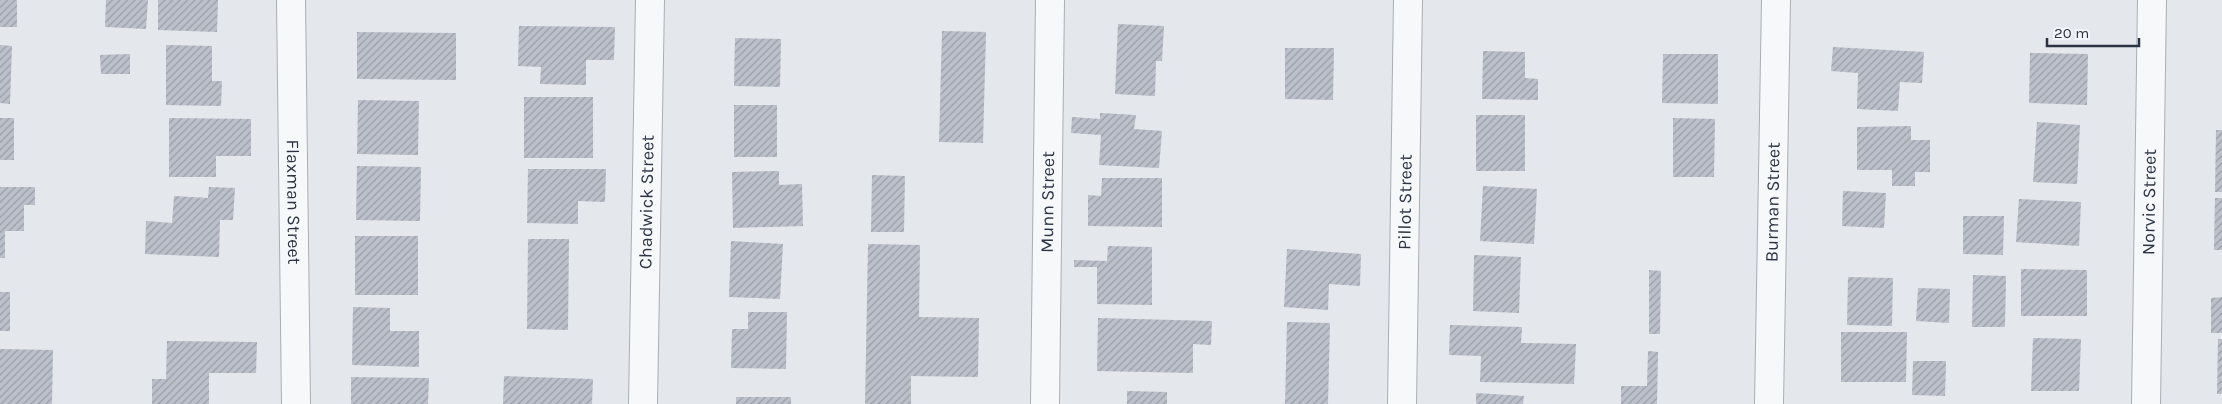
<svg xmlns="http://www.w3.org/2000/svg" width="2222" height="404" font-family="Karla,sans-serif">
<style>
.building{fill:url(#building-hatch)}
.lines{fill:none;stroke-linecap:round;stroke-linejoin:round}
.minor-casing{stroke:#a9aeb7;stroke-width:30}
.minor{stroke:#f7f8fa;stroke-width:28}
.labels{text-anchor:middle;stroke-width:4.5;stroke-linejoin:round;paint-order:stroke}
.street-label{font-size:18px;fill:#2b3445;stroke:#f4f6f9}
</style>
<defs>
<pattern id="building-hatch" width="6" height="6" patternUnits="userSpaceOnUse" patternTransform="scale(1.25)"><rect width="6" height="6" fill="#bbc0ca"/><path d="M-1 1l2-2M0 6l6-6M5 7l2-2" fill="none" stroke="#989da6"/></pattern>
</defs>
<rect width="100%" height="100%" fill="#e4e7ec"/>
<path class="building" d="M0 0H17V27H0Z
M106 0H148L146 29 105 27Z
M158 0H218L217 32 158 30Z
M1118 24 1164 26 1162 61H1156L1155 96 1115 94Z
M519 26 615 27 614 60H586V85L540 84 541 67 518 66Z
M942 31 986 32 983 143 939 142Z
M357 32 456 33V80L357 79Z
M735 38 781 39 780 87 734 86Z
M0 45 12 46 10 104 0 103Z
M166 45 212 46V81H222L221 106 166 105Z
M1833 47 1924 52 1922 83 1900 82 1898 111 1857 109 1858 73 1831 71Z
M1285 48H1334L1333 100 1285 99Z
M1483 51 1525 52V78L1538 79V100L1482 99Z
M2030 53 2088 54 2087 105 2029 103Z
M130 54V74H101L100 55Z
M1663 54H1718V104L1662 103Z
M524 97H593V158H524Z
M358 100 419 101 418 155 357 154Z
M734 105H777V157H734Z
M1100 113 1136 115 1134 129 1162 131 1159 168 1099 165 1101 135 1071 133 1072 117 1100 119Z
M1476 115H1525V171H1476Z
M0 118H14V160H0Z
M169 118 251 119V156H216V177H169Z
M1673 118 1715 119 1714 177H1673Z
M2037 122 2080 125 2077 184 2033 182Z
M1911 126V140H1930V172H1915V186H1892V170H1857V127Z
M2216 130H2222V192H2215Z
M357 166 421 167 420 221 356 220Z
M528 169H606L605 202 578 201V224L527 223Z
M779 171V185L802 184 803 226 733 228 732 172Z
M872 175 905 176 904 232H871Z
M1102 178H1162V227L1088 226V195L1101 196Z
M1483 186 1537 189 1534 244 1480 241Z
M0 187H35V205H24V231H5V258H0Z
M209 187 235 188 233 220H220L219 257 145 254 146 221 172 223 174 196 208 198Z
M1843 191 1886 193 1884 228 1842 226Z
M2215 198H2222V250H2214Z
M2019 199 2081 202 2079 246 2016 242Z
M1963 216H2004L2003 255 1963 254Z
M355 236H418V295H355Z
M528 239H569L568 330 527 329Z
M731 241 783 244 780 299 729 297Z
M868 244 920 245 919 317 979 318 978 377 911 376V404H865Z
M1108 246 1152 247V305L1097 304V267H1074V260L1107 261Z
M1287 249 1361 254 1360 286 1329 284 1328 310 1284 307Z
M1474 255 1521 257 1519 313 1473 311Z
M2021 269 2087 270V316H2021Z
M1649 270 1661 271 1660 334H1649Z
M1973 275 2006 276 2005 327H1972Z
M1848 277 1893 278 1892 326 1847 325Z
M1918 288 1950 289 1949 323 1916 321Z
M0 292H10V331H0Z
M2222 297V333H2211V298Z
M353 307 390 308V331H419V367L352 365Z
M748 312H787L786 369 731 368 732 329H748Z
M1098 318 1212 321 1211 345 1193 344V373L1097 371Z
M1287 322 1330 323 1328 404H1285Z
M1450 325 1522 327 1521 343 1576 344 1574 384 1480 382 1481 356 1449 355Z
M1841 332H1907L1906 382H1841Z
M2033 338 2081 339 2079 391H2031Z
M2218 339H2222V394H2217Z
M167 341 257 342 256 373H209V404H152V379H166Z
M0 349 53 350 52 404H0Z
M1648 351 1658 352 1657 404H1621V386H1647Z
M1913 361H1946L1945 396 1912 395Z
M504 376 593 379 592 404H503Z
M351 377 429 378 428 404H351Z
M1127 391 1167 392V404H1127Z
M1476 393 1524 396 1523 404H1476Z
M736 397H791V404H736Z"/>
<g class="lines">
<defs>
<g id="minor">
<path id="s1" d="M291 0 296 404"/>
<path id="s2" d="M643 404 650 0"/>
<path id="s3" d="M1045 404 1050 0"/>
<path id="s4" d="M1402 404 1408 0"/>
<path id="s5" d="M1769 404 1776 0"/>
<path id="s6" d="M2146 404 2152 0"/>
</g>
</defs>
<use href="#minor" class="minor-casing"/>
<use href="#minor" class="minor"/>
</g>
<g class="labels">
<g class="street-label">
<text dy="6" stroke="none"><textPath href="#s1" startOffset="202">Flaxman Street</textPath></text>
<text dy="6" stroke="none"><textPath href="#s2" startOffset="202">Chadwick Street</textPath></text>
<text dy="6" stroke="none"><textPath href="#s3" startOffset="202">Munn Street</textPath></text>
<text dy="6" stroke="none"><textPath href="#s4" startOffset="202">Pillot Street</textPath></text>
<text dy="6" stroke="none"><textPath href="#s5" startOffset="202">Burman Street</textPath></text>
<text dy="6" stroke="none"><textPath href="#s6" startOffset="202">Norvic Street</textPath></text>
</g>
</g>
<path d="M2047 38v8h92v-8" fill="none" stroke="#2b3445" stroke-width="2.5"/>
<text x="2054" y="38" font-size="15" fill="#2b3445" stroke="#f4f6f9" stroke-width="4" paint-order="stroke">20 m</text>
</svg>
